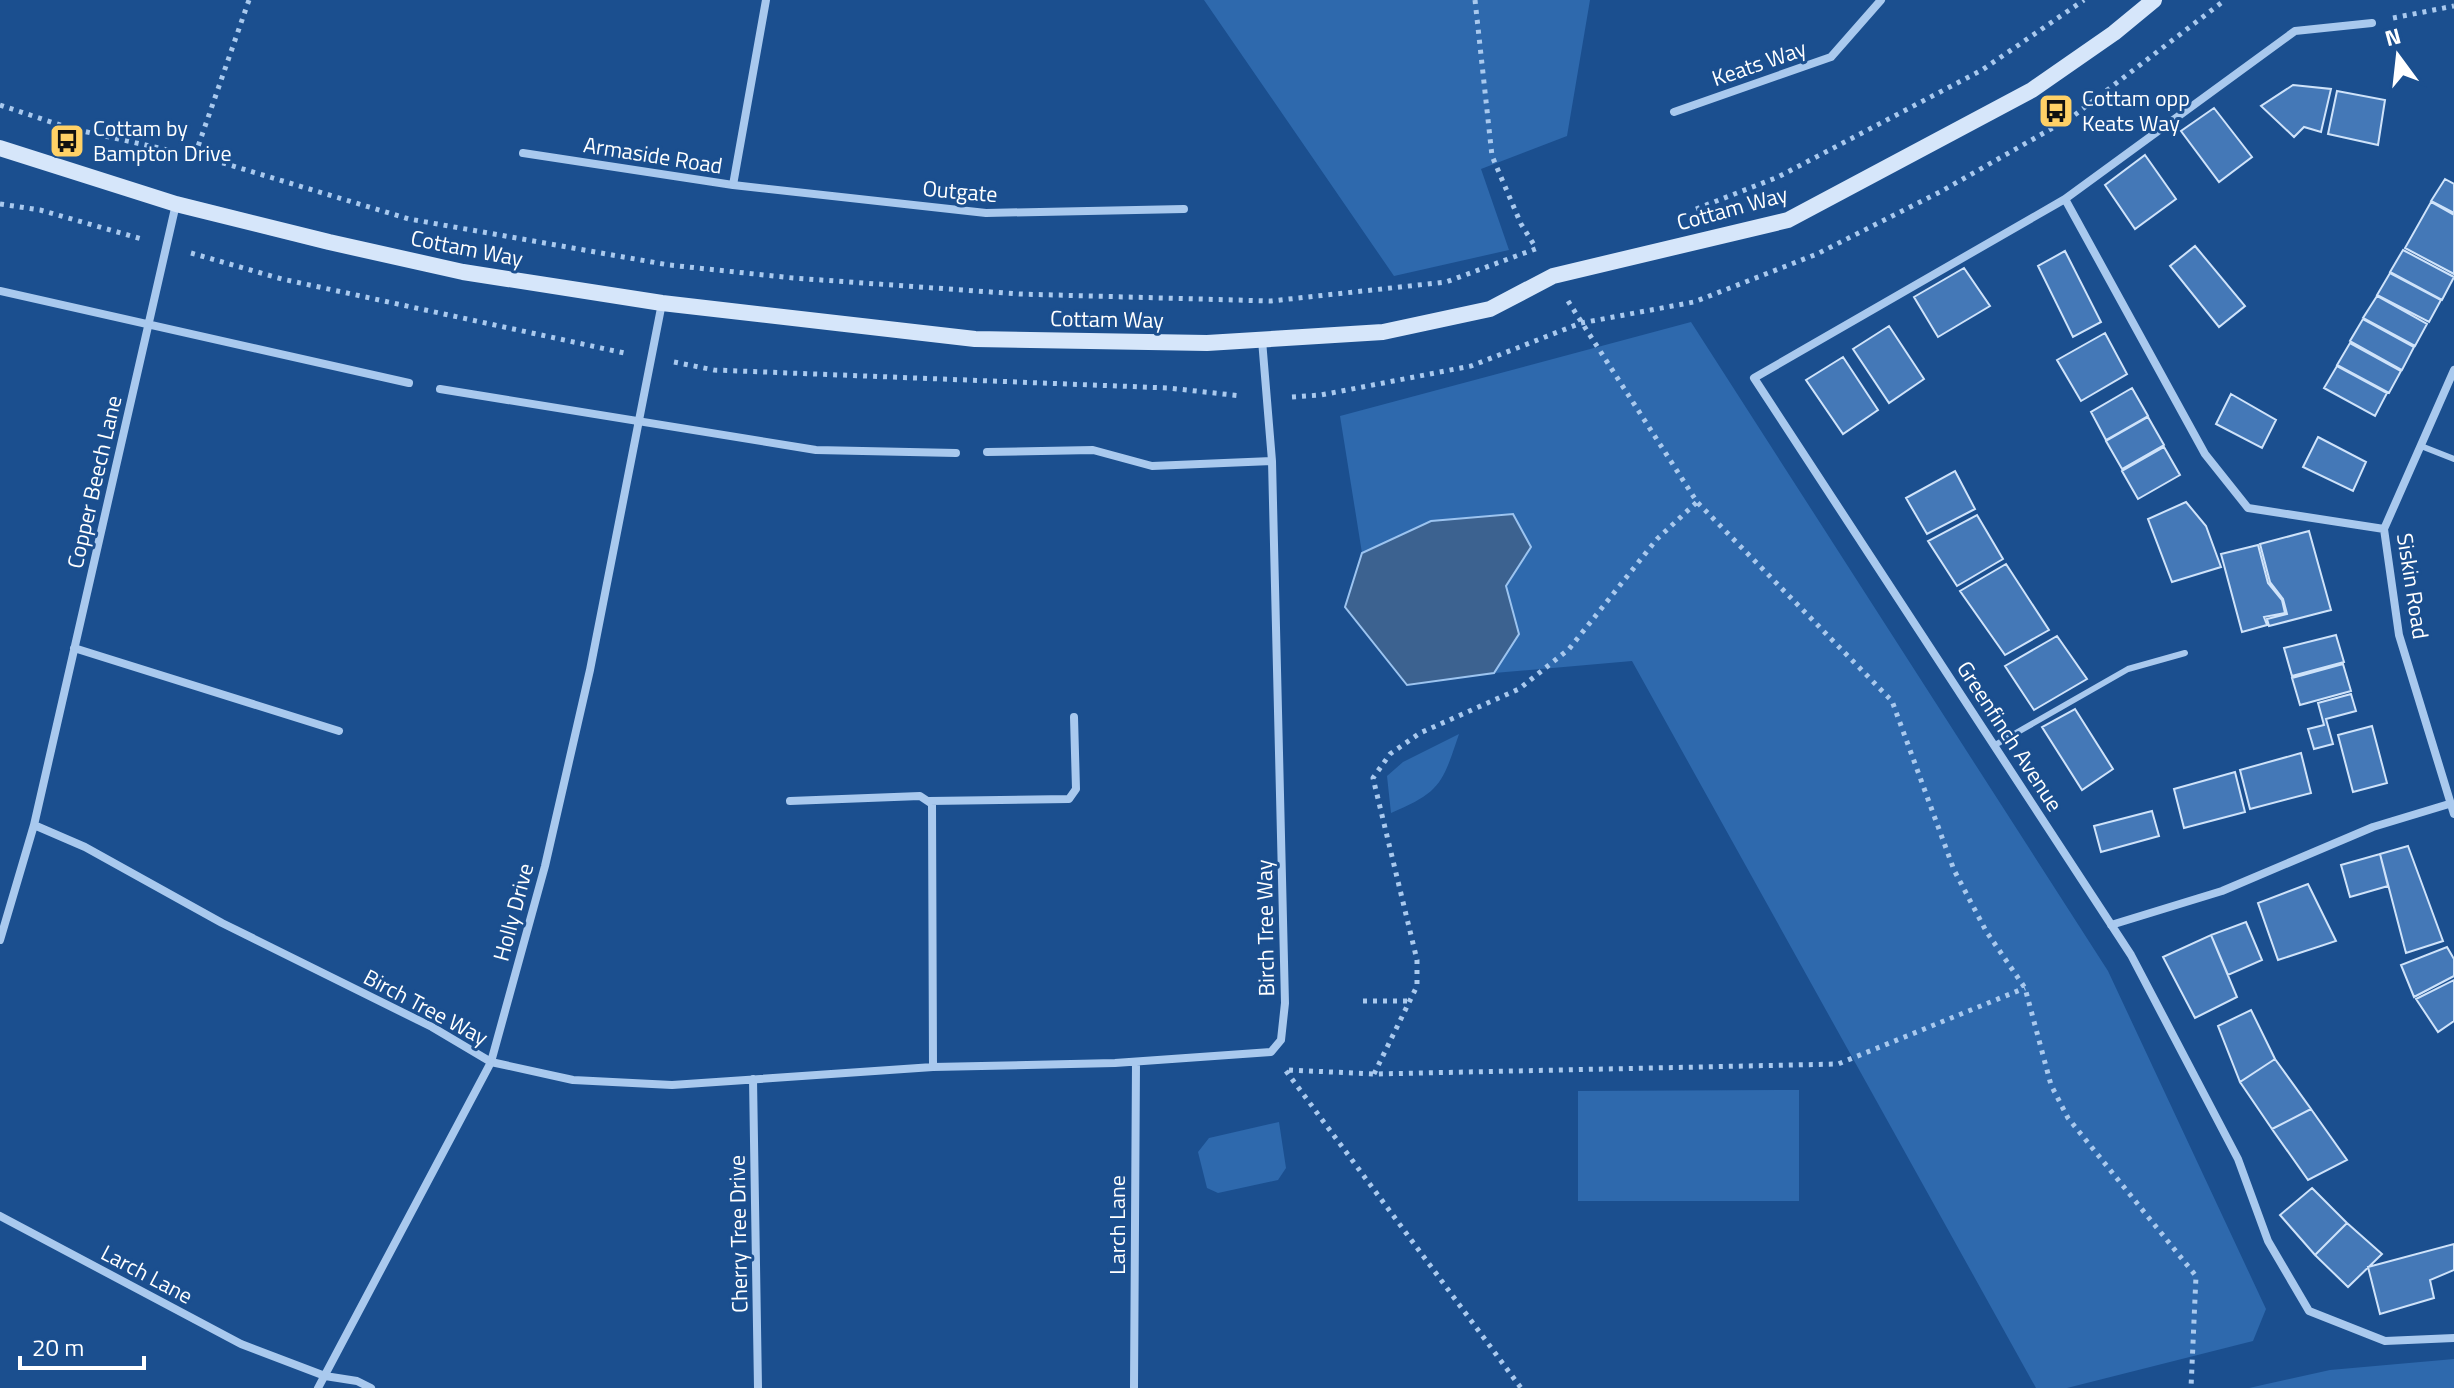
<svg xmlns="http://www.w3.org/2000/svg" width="2454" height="1388" font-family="'Titillium Web',sans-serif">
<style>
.green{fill:#2e69ad}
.water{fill:#3c6290;stroke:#9cc4f0;stroke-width:2}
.building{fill:#4478b7;stroke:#cfe3fa;stroke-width:2}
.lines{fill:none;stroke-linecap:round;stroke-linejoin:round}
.path{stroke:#a9c9ee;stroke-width:5;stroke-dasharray:4 6;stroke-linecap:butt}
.service{stroke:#a9c9ee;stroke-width:6}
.minor{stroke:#a9c9ee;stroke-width:8}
.secondary{stroke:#d6e6fa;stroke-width:16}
.labels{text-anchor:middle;stroke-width:6;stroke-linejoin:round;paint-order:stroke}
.street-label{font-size:22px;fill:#fff;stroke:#1b4f8f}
.poi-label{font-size:22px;fill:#fff;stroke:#1b4f8f;text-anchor:start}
</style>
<rect width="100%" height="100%" fill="#1b4f8f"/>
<path class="green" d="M1204 0H1590L1567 136 1481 169 1509 250 1394 276Z
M1691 322 2108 971 2266 1309 2253 1341 2067 1388H2036L1632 661 1494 673 1519 634 1506 586 1531 547 1431 521 1362 553 1340 416Z
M1459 734C1442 785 1440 792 1391 813L1387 776 1403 762Z
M1799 1090V1201H1578V1091Z
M1279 1122 1286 1168 1278 1180 1218 1193 1207 1188 1198 1152 1209 1138Z
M2454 1359V1388H2249L2330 1370Z"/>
<path class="water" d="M1513 514 1531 547 1506 586 1519 634 1494 673 1407 685 1345 607 1362 553 1431 521Z"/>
<path class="building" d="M2293 85 2331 89 2321 132 2304 127 2294 137 2261 106Z
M2337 91 2385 100 2378 145 2328 134Z
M2214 108 2252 157 2219 182 2181 131Z
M2145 155 2176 199 2135 229 2105 185Z
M2445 179 2454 184V213L2431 201Z
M2431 202 2454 215V274L2405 248Z
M2195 246 2245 306 2219 327 2170 266Z
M2403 250 2454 277 2442 300 2390 272Z
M2065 251 2101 322 2073 337 2038 266Z
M1964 268 1990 306 1938 337 1914 297Z
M2390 273 2441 300 2429 322 2377 295Z
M2377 296 2427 324 2415 346 2363 318Z
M2363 319 2414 347 2402 370 2350 341Z
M1889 326 1924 379 1889 403 1853 349Z
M2105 333 2127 374 2081 401 2057 360Z
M2350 343 2401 371 2389 393 2337 365Z
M1843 357 1878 410 1843 434 1806 380Z
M2337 366 2387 393 2375 416 2324 388Z
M2132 388 2148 416 2106 440 2091 412Z
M2231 394 2276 420 2262 448 2216 424Z
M2148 417 2164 445 2122 469 2106 441Z
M2318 437 2366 462 2353 491 2303 467Z
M2164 447 2180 475 2138 499 2122 471Z
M1955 471 1975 509 1927 534 1906 498Z
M2186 502 2206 526 2221 567 2172 582 2148 519Z
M1977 515 2003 559 1957 586 1928 541Z
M2309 531 2331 610 2269 626 2267 619 2287 614 2283 599 2270 582 2260 544Z
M2258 545 2268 583 2282 600 2285 613 2264 617 2267 625 2242 632 2221 554Z
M2006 564 2049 630 2005 655 1960 591Z
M2336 635 2344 662 2292 676 2284 648Z
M2057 636 2087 679 2034 710 2005 666Z
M2343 664 2351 691 2300 705 2292 678Z
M2351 694 2356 711 2326 719 2333 744 2314 749 2308 729 2324 725 2318 703Z
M2075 709 2113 769 2082 790 2042 727Z
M2372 726 2387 783 2353 792 2338 735Z
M2301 753 2311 793 2250 809 2240 770Z
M2235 772 2245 812 2184 828 2174 789Z
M2152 811 2159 836 2101 852 2094 826Z
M2408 846 2443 941 2406 953 2380 854Z
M2380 854 2388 886 2350 897 2341 865Z
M2308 884 2336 941 2278 960 2258 903Z
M2246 922 2262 960 2228 975 2211 935Z
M2211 935 2237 997 2195 1018 2163 957Z
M2447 947 2454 959V976L2414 997 2401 965Z
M2454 980V1021L2438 1032 2416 999Z
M2251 1010 2275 1059 2240 1082 2218 1026Z
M2275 1059 2311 1109 2272 1129 2240 1082Z
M2311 1109 2347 1160 2308 1180 2272 1129Z
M2312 1188 2347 1223 2315 1255 2280 1215Z
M2347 1223 2382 1254 2348 1287 2315 1255Z
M2454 1244V1270L2430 1280 2434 1298 2380 1314 2368 1267Z"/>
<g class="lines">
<path class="path" d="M1475 0 1492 156 1521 224 1536 248
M2393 18 2454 6
M0 105 69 128 213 160 409 219 669 265 793 278 1019 294 1271 301 1446 282 1538 248
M195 155 249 0
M0 204 40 210 142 239
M1696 209 1778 177 1982 70 2084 0
M191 253 282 279 629 354
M1568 301 1697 502 1892 701 1954 870 1986 931 2025 988 2051 1085 2068 1118 2196 1276 2191 1388
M674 362 714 370 1168 388 1242 396
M1292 397 1321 395 1471 366 1581 323 1694 302 1817 254 1940 192 2072 117 2225 0
M1363 1001H1408
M1289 1070 1374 1074 1838 1064 2025 988
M1286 1071 1521 1388
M1374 1074 1417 986V960L1373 778 1390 754 1420 733 1519 689 1569 649 1657 539 1697 502"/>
<path class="service" d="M2421 446 2454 459
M1995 745 2128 669 2185 653"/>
<path class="minor" d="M2372 23 2295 31 2065 199 1754 378 2131 955 2238 1159 2268 1241 2309 1311 2385 1341 2454 1338
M1674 112 1831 57 1881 0
M523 153 733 185 766 0
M733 185 986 213 1184 209
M2065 199 2205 454 2248 508 2384 529
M0 291 409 383
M2454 370 2384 529 2399 635 2454 814
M440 389 816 450 956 453
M987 452 1093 450 1152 466 1272 461
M74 648 339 731
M790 801 920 796 932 804 933 1067
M929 801 1069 799 1076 789 1074 717
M34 825 85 847 222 923 432 1027 491 1062 573 1080 672 1085 933 1067 1115 1063 1271 1052 1281 1040 1285 1003 1272 461 1262 340
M2111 925 2222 891 2373 827 2449 804
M0 940 34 825 176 204
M753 1079 758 1388
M0 1216 241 1344 325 1376 357 1381 371 1388
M318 1388 491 1062 545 866 590 670 662 303
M1134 1388 1136 1062"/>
<path class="secondary" d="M0 148 176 204 329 242 463 272 662 303 975 339 1207 343 1383 332 1490 309 1553 276 1788 220 2032 90 2114 33 2154 0"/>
</g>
<defs>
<symbol id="bus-square" viewBox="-11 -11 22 22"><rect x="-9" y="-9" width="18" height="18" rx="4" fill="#ffd166" stroke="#1b4f8f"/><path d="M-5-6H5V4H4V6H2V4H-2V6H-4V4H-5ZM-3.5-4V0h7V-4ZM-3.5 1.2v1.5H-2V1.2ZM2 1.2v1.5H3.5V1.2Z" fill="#111"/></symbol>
</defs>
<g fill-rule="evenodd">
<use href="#bus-square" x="2036" y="91" width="40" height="40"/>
<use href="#bus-square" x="47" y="121" width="40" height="40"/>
</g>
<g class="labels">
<g class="street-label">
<text transform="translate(1759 63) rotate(-19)" y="8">Keats Way</text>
<text transform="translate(653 155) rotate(9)" y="8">Armaside Road</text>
<text transform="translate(960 191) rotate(5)" y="8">Outgate</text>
<text transform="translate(1732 208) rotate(-15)" y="8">Cottam Way</text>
<text transform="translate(467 248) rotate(11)" y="8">Cottam Way</text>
<text transform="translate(1107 319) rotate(1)" y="8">Cottam Way</text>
<text transform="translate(94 482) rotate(-77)" y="8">Copper Beech Lane</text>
<text transform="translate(2413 586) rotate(81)" y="8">Siskin Road</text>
<text transform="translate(2010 736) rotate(57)" y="8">Greenfinch Avenue</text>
<text transform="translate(513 912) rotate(-75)" y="8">Holly Drive</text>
<text transform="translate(1265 928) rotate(-91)" y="8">Birch Tree Way</text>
<text transform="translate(426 1007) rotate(28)" y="8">Birch Tree Way</text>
<text transform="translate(1117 1225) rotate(-90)" y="8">Larch Lane</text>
<text transform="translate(738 1234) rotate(-91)" y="8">Cherry Tree Drive</text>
<text transform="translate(147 1274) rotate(28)" y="8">Larch Lane</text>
</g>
<g class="poi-label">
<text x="2082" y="106">Cottam opp<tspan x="2082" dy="25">Keats Way</tspan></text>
<text x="93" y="136">Cottam by<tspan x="93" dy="25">Bampton Drive</tspan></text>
</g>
</g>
<g transform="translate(2398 56) rotate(345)" stroke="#1b4f8f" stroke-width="6" paint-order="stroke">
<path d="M0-6L14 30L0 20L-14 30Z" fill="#ffffff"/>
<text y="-12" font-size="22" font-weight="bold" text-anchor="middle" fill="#ffffff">N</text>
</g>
<path d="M20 1356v12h124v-12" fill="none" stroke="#ffffff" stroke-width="4"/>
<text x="32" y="1356" font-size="24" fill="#ffffff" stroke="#1b4f8f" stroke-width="6" paint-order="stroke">20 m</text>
</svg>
